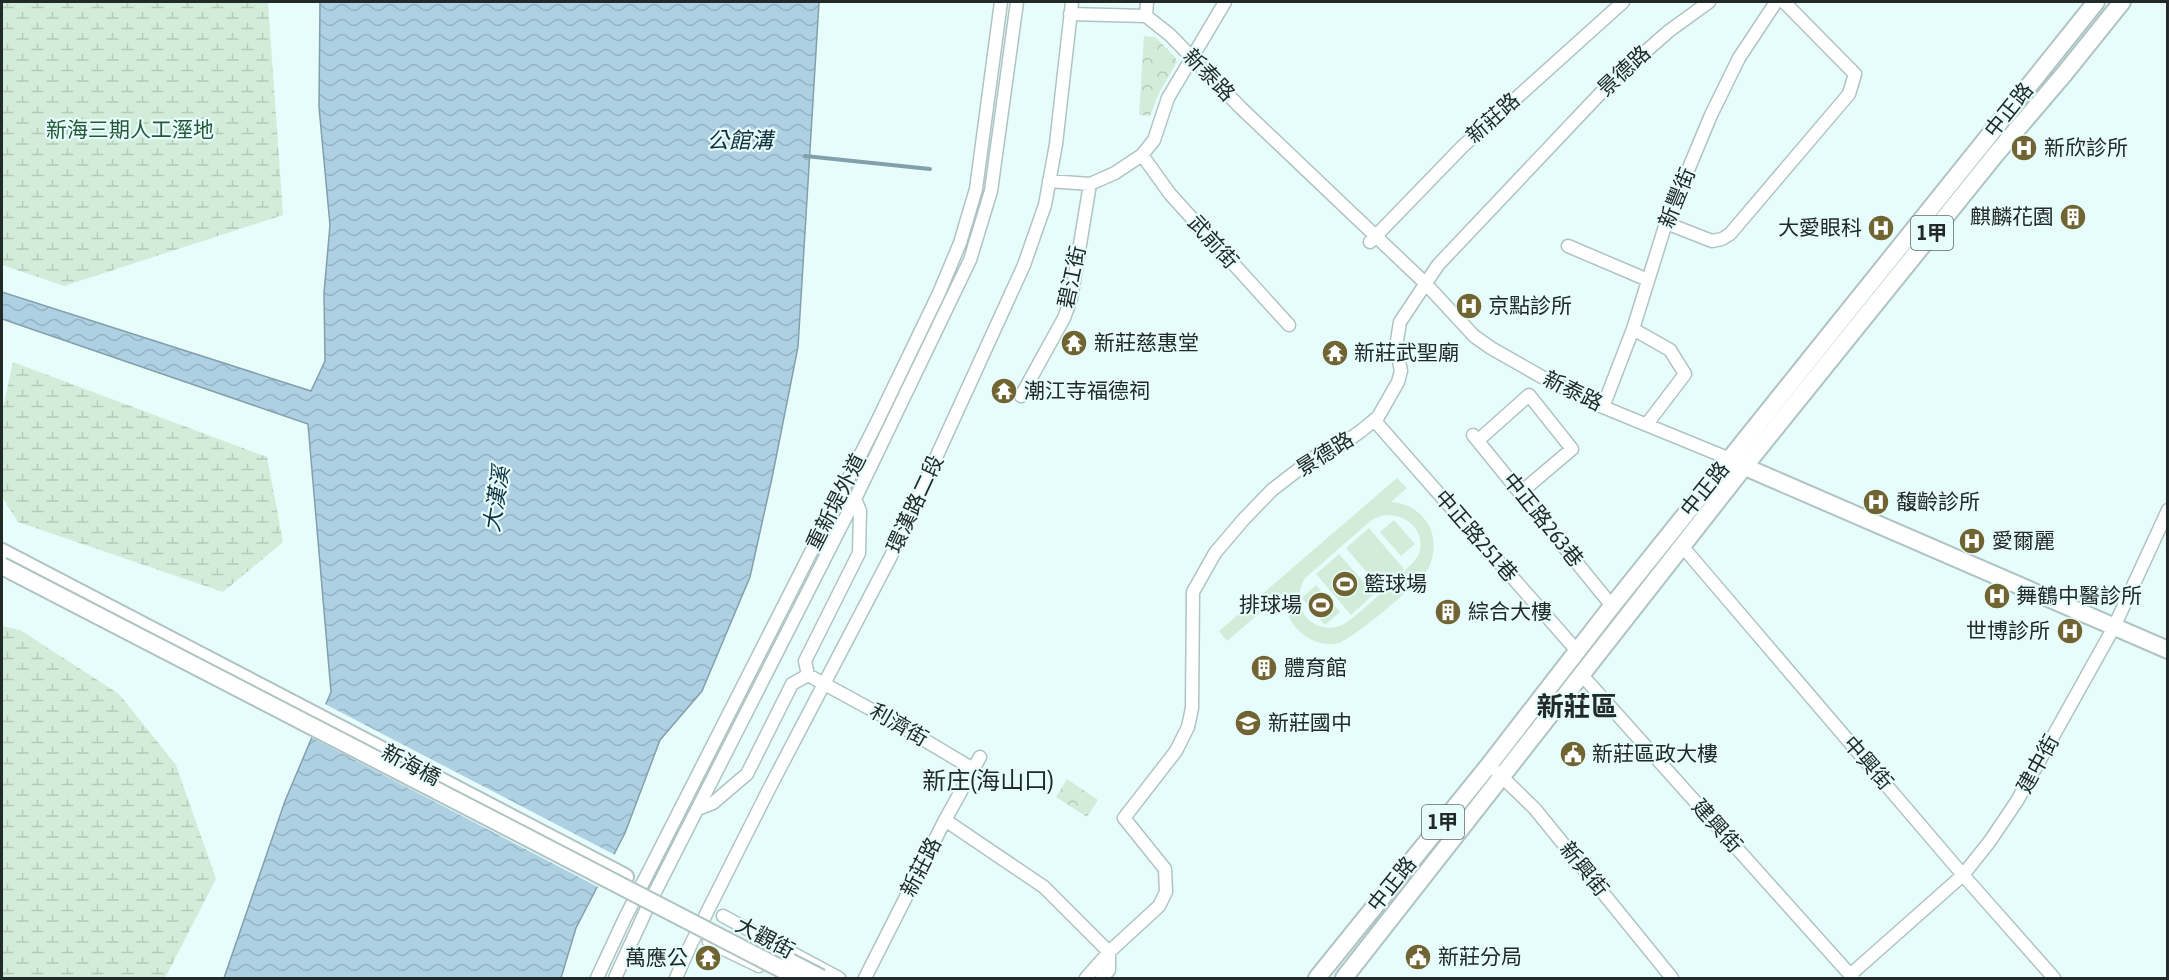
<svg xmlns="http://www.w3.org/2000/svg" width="2169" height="980" font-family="'Asap Condensed','Noto Sans TC',sans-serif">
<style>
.green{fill:#d1edd9;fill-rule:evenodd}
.wetland{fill:url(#wetland-marsh)}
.park{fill:url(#park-crowns)}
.water{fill:url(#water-waves);stroke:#839fab;stroke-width:1.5}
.pier{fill:#e7fdfc}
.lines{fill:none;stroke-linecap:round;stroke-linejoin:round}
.stream{stroke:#839fab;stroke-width:4}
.minor-casing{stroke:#afc4c2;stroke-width:15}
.major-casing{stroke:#afc4c2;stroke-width:20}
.minor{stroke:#fff;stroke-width:12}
.major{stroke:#fff;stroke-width:16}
.major-bridge-casing{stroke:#afc4c2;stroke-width:20;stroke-linecap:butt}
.major-bridge{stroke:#fff;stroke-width:16}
.labels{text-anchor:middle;stroke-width:4.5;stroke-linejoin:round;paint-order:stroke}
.shield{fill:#e7fdfc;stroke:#5c6968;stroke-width:1.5}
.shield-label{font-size:20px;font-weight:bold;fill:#212929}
.street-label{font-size:21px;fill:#212929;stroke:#e7fdfc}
.park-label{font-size:21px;fill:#245637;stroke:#e7fdfc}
.poi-label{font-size:21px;fill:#212929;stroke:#e7fdfc;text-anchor:start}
.water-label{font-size:22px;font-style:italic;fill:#0e2f3d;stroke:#e7fdfc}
.quarter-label{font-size:24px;fill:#212929;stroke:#e7fdfc}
.district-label{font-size:27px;font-weight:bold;fill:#212929;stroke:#e7fdfc}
</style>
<defs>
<pattern id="wetland-marsh" width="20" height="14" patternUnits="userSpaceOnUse" patternTransform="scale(1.5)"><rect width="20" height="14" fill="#d1edd9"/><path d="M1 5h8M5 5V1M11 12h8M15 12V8" fill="none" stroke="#b3cbba"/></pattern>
<pattern id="park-crowns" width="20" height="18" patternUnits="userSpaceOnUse" patternTransform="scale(1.5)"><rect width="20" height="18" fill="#d1edd9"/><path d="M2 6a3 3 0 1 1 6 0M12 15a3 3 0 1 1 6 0" fill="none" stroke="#b3cbba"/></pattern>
<pattern id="water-waves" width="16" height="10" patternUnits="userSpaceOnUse" patternTransform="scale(1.5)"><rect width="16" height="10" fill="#add1e3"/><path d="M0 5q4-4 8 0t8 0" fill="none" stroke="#95b3c3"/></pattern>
</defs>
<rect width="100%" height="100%" fill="#e7fdfc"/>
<path class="green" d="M1397 478 1407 488 1391 502C1406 503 1417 509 1426 521 1436 534 1436 555 1428 569 1420 583 1354 638 1339 643 1319 649 1294 633 1288 614 1285 607 1286 598 1286 591L1227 641 1219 631ZM1385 515C1407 514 1428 532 1418 556 1414 564 1353 620 1344 624 1332 631 1315 628 1306 617 1296 605 1298 591 1305 578L1373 519Z
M1394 520 1415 544 1401 556 1380 532Z
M1369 528 1404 569 1381 589 1346 548Z
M1339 554 1374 594 1351 615 1316 574Z
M1316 585 1340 612 1325 625 1302 598Z"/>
<path class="wetland" d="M2 2H268L283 215 64 286 2 265Z
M13 362 267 457 283 542 223 592 18 522 2 497V412Z
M2 626 20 630 119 694 176 765 216 879 165 978H2Z"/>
<path class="park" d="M1144 36 1155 37 1175 57 1177 62 1159 93 1150 116 1139 115Z
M1067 779 1098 800 1087 817 1056 797Z"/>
<path class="water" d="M320 2H819L798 347 772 478 750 577 702 691 660 740 625 833 576 928 561 978H224L285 801 331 692 308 424 2 319V292L311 391 325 361 324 293 330 225 319 107Z"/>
<path class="pier" d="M323 703 617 856 600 888 309 736Z"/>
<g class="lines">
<path class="stream" d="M805 156 930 169"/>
<defs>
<path id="minor" d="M1070 14 1146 16 1170 35 1241 108 1425 283 1474 336 1491 348 1542 377 1603 407 1730 459
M1146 16 1147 2
M1142 155 1170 194 1289 325
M1049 181 1090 184 1115 173 1142 155 1154 140 1168 98 1225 2
M1666 223 1712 241 1722 239 1730 234 1849 94 1855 74 1784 2
M1370 242 1463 146 1623 2
M1568 246 1648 280
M1633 329 1670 350 1685 374 1647 424
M1021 396 1064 318 1071 299 1090 184
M1603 407 1633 329 1666 223 1711 115 1739 58 1776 2
M1374 420 1578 652
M1473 435 1612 606
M1483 436 1529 395 1572 449 1520 493
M1682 546 1963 875 2054 978
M1581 674 1853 978
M808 675 894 722 973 769
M808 675 805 661 859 553 860 511 855 499
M1497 772 1535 809 1672 978
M698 809 713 803 747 774 792 684 808 675
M945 820 1044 887 1109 952
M723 916 839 978
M709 942 759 966
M1850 975 1963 875 1990 841 2017 801 2114 627 2168 510
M597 978 624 920 875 426 939 293 960 243 976 189 1001 2
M615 978 649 904 855 499 970 260 991 191 1017 2
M676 978 690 946 769 789 891 556 1024 265 1045 205 1056 144 1072 2
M865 978 945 820 980 757
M1086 978 1109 952 1159 906 1166 892 1165 869 1124 818 1176 751 1188 727 1192 708 1193 592 1215 553 1243 520 1272 490 1321 452 1338 447 1361 431 1378 417 1398 382 1401 371 1396 347 1400 322 1438 265 1613 80 1669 31 1709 2
M1102 978 1109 970V952"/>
<path id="major" d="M1736 463 2168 650
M2 552 625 877
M1317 978 1489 765 1612 606 2096 2
M1344 978 1744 467 1996 154 2065 73 2122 2"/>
</defs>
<use href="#minor" class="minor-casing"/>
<use href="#major" class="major-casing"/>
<use href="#minor" class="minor"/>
<use href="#major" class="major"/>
<defs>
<path id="major-bridge" d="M2 566 799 978
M790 962 821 978"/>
</defs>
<use href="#major-bridge" class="major-bridge-casing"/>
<use href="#major-bridge" class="major-bridge"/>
</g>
<defs>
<symbol id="hospital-disc" viewBox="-11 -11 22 22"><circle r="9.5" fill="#706532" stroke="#e7fdfc"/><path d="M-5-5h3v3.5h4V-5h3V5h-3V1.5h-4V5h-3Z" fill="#fff"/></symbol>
<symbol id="building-disc" viewBox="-11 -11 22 22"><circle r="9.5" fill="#706532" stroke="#e7fdfc"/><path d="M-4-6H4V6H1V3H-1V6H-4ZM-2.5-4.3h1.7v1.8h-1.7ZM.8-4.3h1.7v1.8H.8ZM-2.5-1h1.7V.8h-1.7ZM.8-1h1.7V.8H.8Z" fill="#fff"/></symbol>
<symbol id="temple-disc" viewBox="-11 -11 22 22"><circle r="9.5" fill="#706532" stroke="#e7fdfc"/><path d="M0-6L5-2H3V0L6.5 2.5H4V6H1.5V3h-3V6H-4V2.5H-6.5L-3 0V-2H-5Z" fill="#fff"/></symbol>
<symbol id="stadium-disc" viewBox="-11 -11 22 22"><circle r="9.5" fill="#706532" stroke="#e7fdfc"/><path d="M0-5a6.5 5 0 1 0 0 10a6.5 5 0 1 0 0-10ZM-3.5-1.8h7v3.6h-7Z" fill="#fff"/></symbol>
<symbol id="school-disc" viewBox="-11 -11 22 22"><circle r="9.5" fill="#706532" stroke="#e7fdfc"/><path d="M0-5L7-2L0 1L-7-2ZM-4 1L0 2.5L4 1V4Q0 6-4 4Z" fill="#fff"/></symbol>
<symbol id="civic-disc" viewBox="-11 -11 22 22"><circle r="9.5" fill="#706532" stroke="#e7fdfc"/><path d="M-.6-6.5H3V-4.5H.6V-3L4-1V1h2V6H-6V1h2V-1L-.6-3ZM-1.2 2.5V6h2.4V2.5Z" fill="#fff"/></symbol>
</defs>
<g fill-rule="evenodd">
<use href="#hospital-disc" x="2009" y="133" width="30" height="30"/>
<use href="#building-disc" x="2058" y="202" width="30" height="30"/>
<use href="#hospital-disc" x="1866" y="213" width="30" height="30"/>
<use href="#hospital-disc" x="1454" y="291" width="30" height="30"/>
<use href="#temple-disc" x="1059" y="328" width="30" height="30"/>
<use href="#temple-disc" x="1320" y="338" width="30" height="30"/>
<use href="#temple-disc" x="989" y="376" width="30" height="30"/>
<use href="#hospital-disc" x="1861" y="487" width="30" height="30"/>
<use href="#hospital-disc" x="1957" y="526" width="30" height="30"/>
<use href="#stadium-disc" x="1330" y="569" width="30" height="30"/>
<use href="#hospital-disc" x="1982" y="581" width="30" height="30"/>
<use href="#stadium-disc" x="1306" y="590" width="30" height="30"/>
<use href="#building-disc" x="1433" y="597" width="30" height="30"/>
<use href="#hospital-disc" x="2055" y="616" width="30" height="30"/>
<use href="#building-disc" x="1249" y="653" width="30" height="30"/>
<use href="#school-disc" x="1233" y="708" width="30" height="30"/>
<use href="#civic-disc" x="1558" y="739" width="30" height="30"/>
<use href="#civic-disc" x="1403" y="942" width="30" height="30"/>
<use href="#temple-disc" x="693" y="943" width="30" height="30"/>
</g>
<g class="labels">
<g class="shield">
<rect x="1911" y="216" width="42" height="34" rx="4.5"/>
<rect x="1422" y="805" width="42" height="34" rx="4.5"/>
</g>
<g class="shield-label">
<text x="1932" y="240">1甲</text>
<text x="1443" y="829">1甲</text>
</g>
<g class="street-label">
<text transform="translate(1624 71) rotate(-43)" y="7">景德路</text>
<text transform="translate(1209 75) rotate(46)" y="7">新泰路</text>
<text transform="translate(2009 110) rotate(-51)" y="7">中正路</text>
<text transform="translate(1493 118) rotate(-42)" y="7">新莊路</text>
<text transform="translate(1677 198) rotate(-68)" y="7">新豐街</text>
<text transform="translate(1213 242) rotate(48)" y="7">武前街</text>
<text transform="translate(1072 277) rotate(-78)" y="7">碧江街</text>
<text transform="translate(1573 391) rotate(26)" y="7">新泰路</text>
<text transform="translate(1325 454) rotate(-32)" y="7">景德路</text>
<text transform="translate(1705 489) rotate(-51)" y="7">中正路</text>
<text transform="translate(836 502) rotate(-63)" y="7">重新堤外道</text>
<text transform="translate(915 504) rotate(-65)" y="7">環漢路二段</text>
<text transform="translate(1543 520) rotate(51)" y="7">中正路263巷</text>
<text transform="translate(1476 536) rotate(49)" y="7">中正路251巷</text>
<text transform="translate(899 725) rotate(30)" y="7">利濟街</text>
<text transform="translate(1868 763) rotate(49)" y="7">中興街</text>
<text transform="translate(2038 764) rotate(-61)" y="7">建中街</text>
<text transform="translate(411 765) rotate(28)" y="7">新海橋</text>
<text transform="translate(1717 826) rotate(48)" y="7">建興街</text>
<text transform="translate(921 867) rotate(-63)" y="7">新莊路</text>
<text transform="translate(1584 869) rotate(51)" y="7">新興街</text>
<text transform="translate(1392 884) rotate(-51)" y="7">中正路</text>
<text transform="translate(765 938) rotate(28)" y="7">大觀街</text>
</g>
<g class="park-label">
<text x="130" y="137">新海三期人工溼地</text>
</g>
<g class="poi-label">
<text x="2044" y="155">新欣診所</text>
<text x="2054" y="224" text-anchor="end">麒麟花園</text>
<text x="1862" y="235" text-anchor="end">大愛眼科</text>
<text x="1488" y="313">京點診所</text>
<text x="1094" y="350">新莊慈惠堂</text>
<text x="1354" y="360">新莊武聖廟</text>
<text x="1024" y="398">潮江寺福德祠</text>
<text x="1896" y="509">馥齡診所</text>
<text x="1992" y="548">愛爾麗</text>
<text x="1364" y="591">籃球場</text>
<text x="2016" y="603">舞鶴中醫診所</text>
<text x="1302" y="612" text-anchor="end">排球場</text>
<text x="1468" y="619">綜合大樓</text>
<text x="2050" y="638" text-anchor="end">世博診所</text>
<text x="1284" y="675">體育館</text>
<text x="1268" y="730">新莊國中</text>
<text x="1592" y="761">新莊區政大樓</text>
<text x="1438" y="964">新莊分局</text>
<text x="688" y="965" text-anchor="end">萬應公</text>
</g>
<g class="water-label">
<text x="740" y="148">公館溝</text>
<text transform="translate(496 499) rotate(-81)" y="8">大漢溪</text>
</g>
<g class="quarter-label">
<text x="988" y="789">新庄(海山口)</text>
</g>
<g class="district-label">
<text x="1577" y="716">新莊區</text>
</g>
</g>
<rect width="2169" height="980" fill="none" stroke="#212929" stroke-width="6"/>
</svg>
